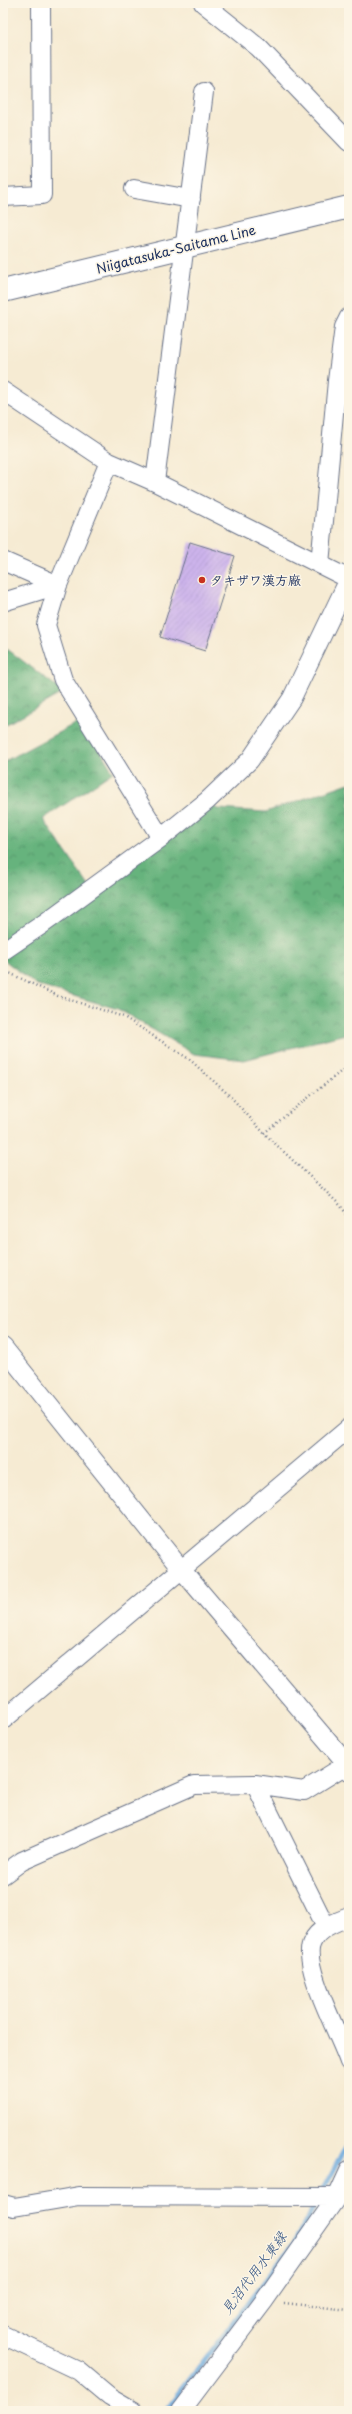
<svg xmlns="http://www.w3.org/2000/svg" width="352" height="2414" font-family="'Playpen Sans','Klee One',sans-serif">
<style>
.forest{fill:url(#forest-crowns);stroke:#40716e}
.lines{fill:none;stroke-linecap:round;stroke-linejoin:round}
.stream{stroke:#6ba9dd;stroke-width:5.5}
.building{fill:url(#building-hatch)}
.minor-casing{stroke:#687187;stroke-width:20}
.secondary-casing{stroke:#687187;stroke-width:24}
.path{stroke:#687187;stroke-width:2.5;stroke-dasharray:1 3;stroke-linecap:butt}
.minor{stroke:#fff;stroke-width:18}
.secondary{stroke:#fff;stroke-width:22}
.poi-dot{fill:#c8321e;stroke:#fcf5e5;stroke-width:1.5}
.labels{text-anchor:middle;stroke-width:3;stroke-linejoin:round;paint-order:stroke}
.street-label{font-size:13px;fill:#1b2f5e;stroke:#fcf5e5}
.poi-label{font-size:13px;font-weight:bold;fill:#1b2f5e;stroke:#fcf5e5;text-anchor:start}
.water-label{font-size:14px;font-style:italic;fill:#335484;stroke:#fcf5e5}
</style>
<defs>
<pattern id="forest-crowns" width="20" height="18" patternUnits="userSpaceOnUse"><rect width="20" height="18" fill="#66b37d"/><path d="M2 6a3 3 0 1 1 6 0M12 15a3 3 0 1 1 6 0" fill="none" stroke="#53926a"/></pattern>
<pattern id="building-hatch" width="6" height="6" patternUnits="userSpaceOnUse"><rect width="6" height="6" fill="#cdb4ec"/><path d="M-1 1l2-2M0 6l6-6M5 7l2-2" fill="none" stroke="#af9bcd"/></pattern>
</defs>
<rect width="100%" height="100%" fill="#fcf5e5"/>
<filter id="ink" filterUnits="userSpaceOnUse"><feTurbulence type="fractalNoise" baseFrequency=".025" numOctaves="2"/><feDisplacementMap in="SourceGraphic" scale="8" xChannelSelector="R" yChannelSelector="G"/><feConvolveMatrix kernelMatrix="1 2 1 2 8 2 1 2 1" color-interpolation-filters="sRGB"/></filter>
<filter id="wash" filterUnits="userSpaceOnUse"><feTurbulence type="fractalNoise" baseFrequency=".012" numOctaves="4" result="noise"/><feDisplacementMap in="SourceGraphic" scale="16" xChannelSelector="R" yChannelSelector="G"/><feGaussianBlur stdDeviation="0.9" result="paint"/><feColorMatrix in="noise" values="0 0 0 0 0 0 0 0 0 0 0 0 0 0 0 0 0 1.4 0 .05"/><feComposite in="paint" operator="in"/></filter>
<g filter="url(#wash)">
<rect width="100%" height="100%" fill="#f6ebd3"/>
<path class="forest" d="M3 646 64 692 3 726Z
M82 720 113 772 43 819 93 892 208 805 218 809 266 812 349 783V1033L244 1060 194 1054 118 1009 36 985 3 959V762Z"/>
<g class="lines">
<path class="stream" d="M166 2411 294 2243 349 2142"/>
</g>
<g id="blocks">
<path class="building" d="M190 542 235 556 205 651 160 637Z"/>
</g>
</g>
<g filter="url(#ink)">
<use href="#blocks" fill-opacity="0" stroke="#687187" stroke-width="1"/>
<g class="lines">
<defs>
<path id="minor" d="M203 3 259 48 349 142
M134 189 191 199
M3 197 42 195 41 3
M3 391 109 462 155 482 349 579
M155 482 204 92
M3 561 58 585 46 625 63 680 161 838
M320 564 337 381 344 327 349 317
M3 602 58 585 109 462
M3 951 43 924 161 838 207 801 250 760 292 698 349 579
M3 1347 181 1569 347 1764 349 1771
M3 1720 349 1428
M255 1784 326 1927
M3 1875 22 1861 194 1785 255 1784 304 1791 349 1763
M349 1917C336 1922 318 1928 312 1942 300 1964 341 2037 349 2062
M3 2204 14 2207 79 2196 337 2197
M3 2335 79 2371 110 2397 134 2411
M181 2411 264 2301 337 2197 349 2171"/>
<path id="secondary" d="M3 291 349 207"/>
</defs>
<use href="#minor" class="minor-casing"/>
<use href="#secondary" class="secondary-casing"/>
<path class="path" d="M3 970 58 996 124 1017 189 1059 229 1095 264 1133 340 1205 349 1217
M264 1133 349 1065
M284 2303 349 2310"/>
<use href="#minor" class="minor"/>
<use href="#secondary" class="secondary"/>
</g>
</g>
<circle class="poi-dot" cx="202" cy="580" r="4"/>
<g class="labels">
<g class="street-label">
<text transform="translate(176 249) rotate(-14)" y="5">Niigatasuka-Saitama Line</text>
</g>
<g class="poi-label">
<text x="210" y="585">タキザワ漢方廠</text>
</g>
<g class="water-label">
<text transform="translate(254 2273) rotate(-53)" y="5">見沼代用水東縁</text>
</g>
</g>
<rect width="352" height="2414" fill="none" stroke="#fcf5e5" stroke-width="16"/>
</svg>
